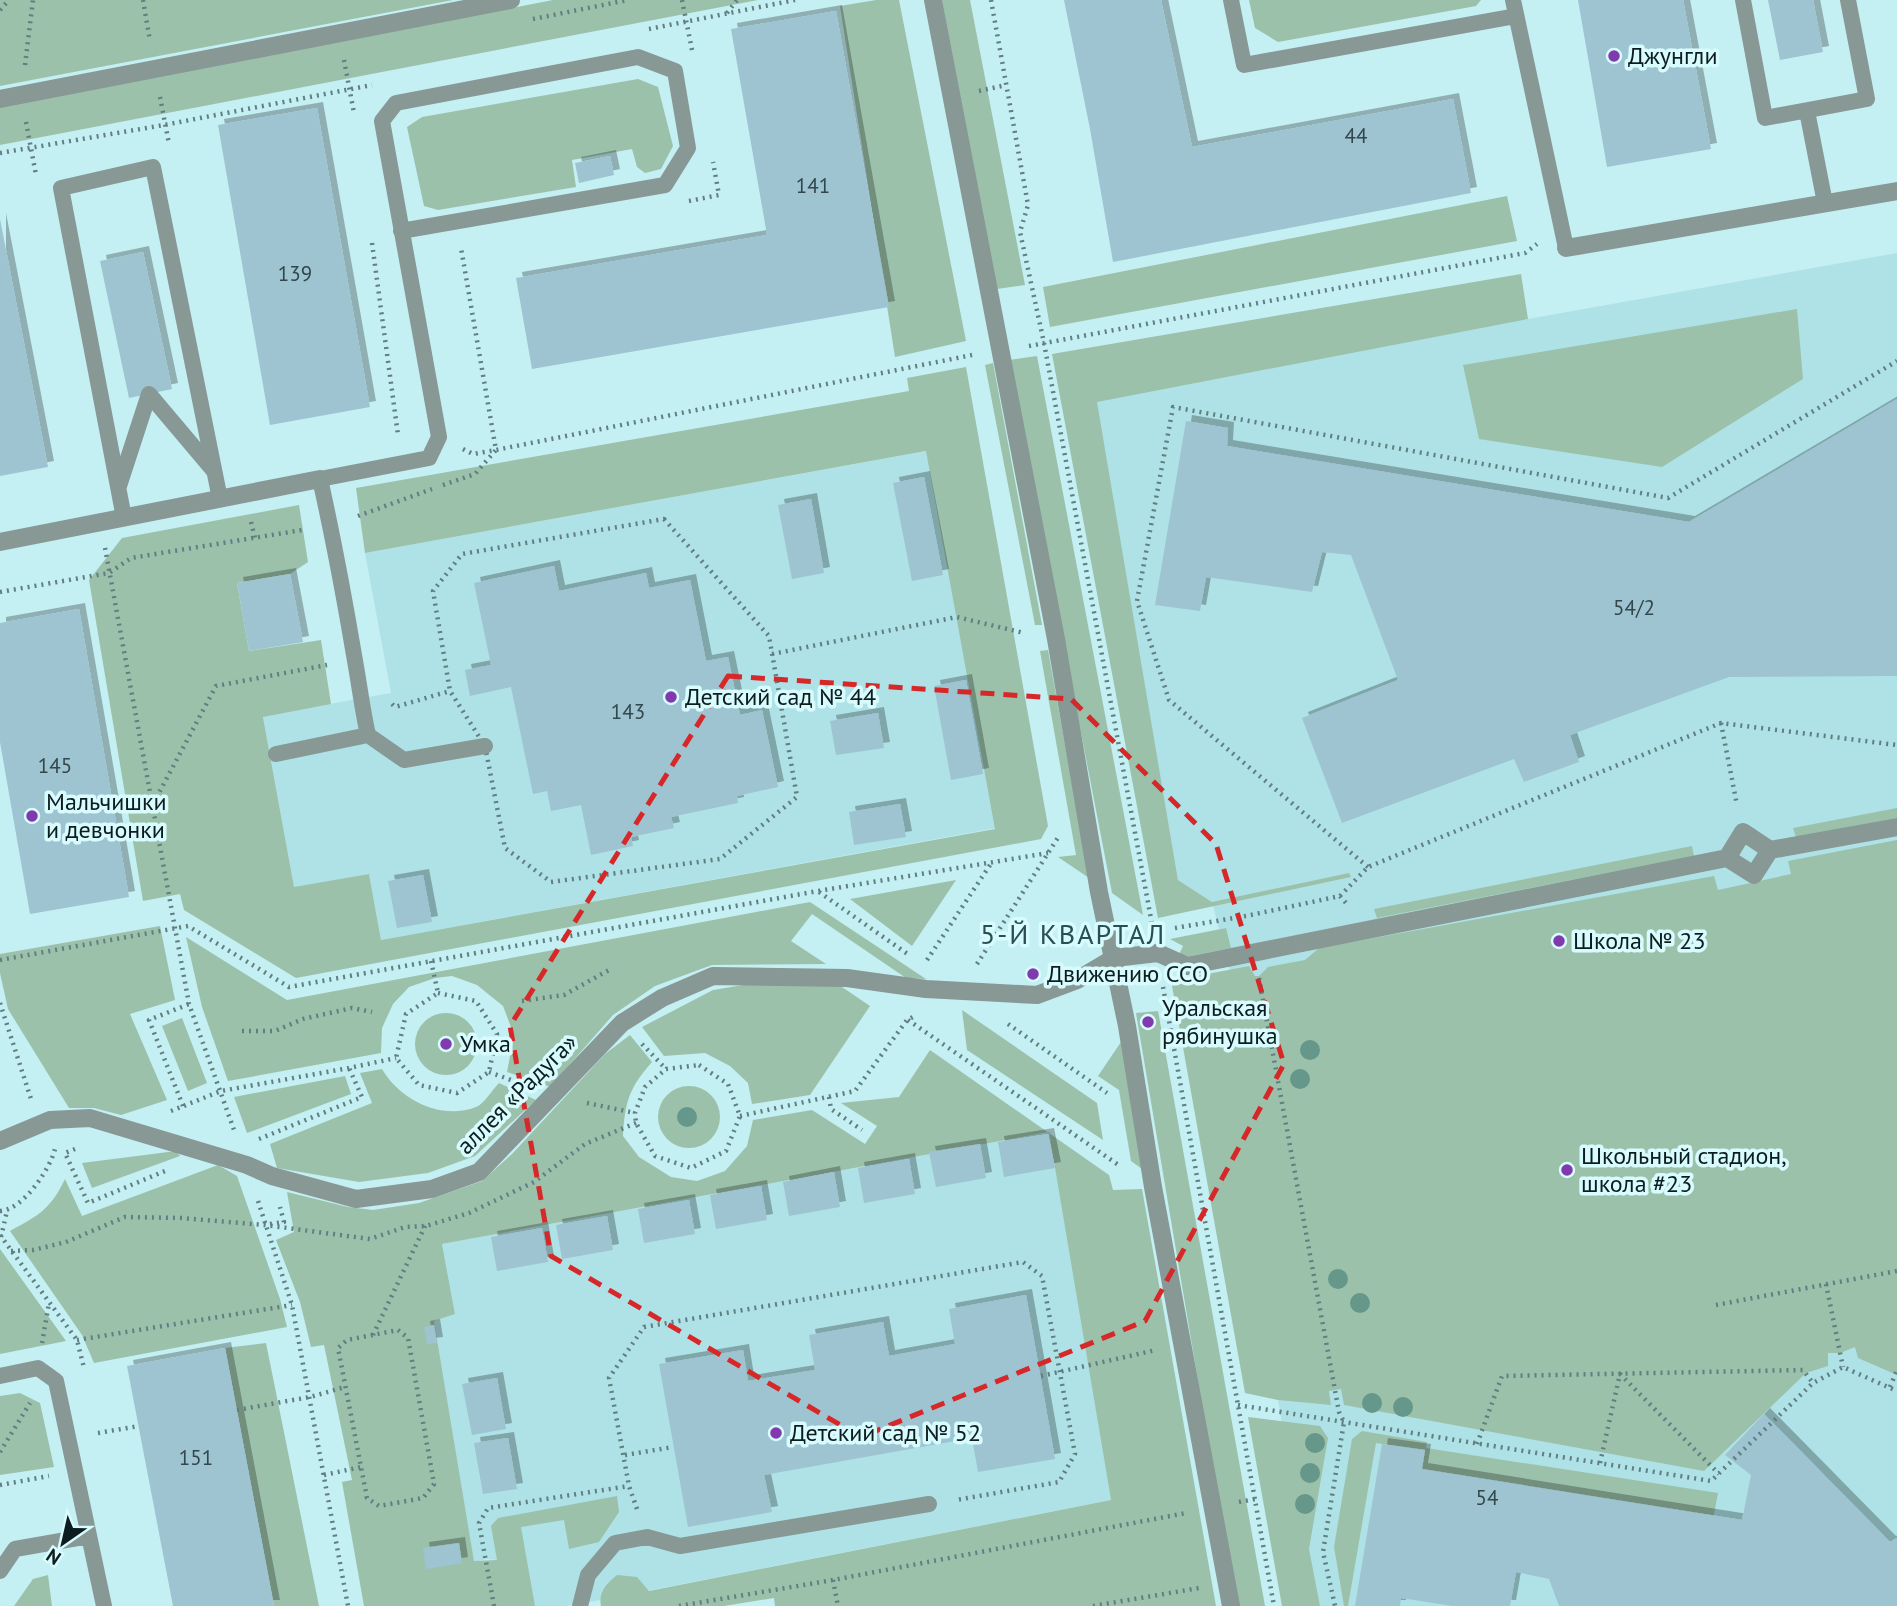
<svg xmlns="http://www.w3.org/2000/svg" width="1897" height="1606" font-family="'PT Sans',sans-serif">
<style>
.built{fill:#aee2e6}
.green{fill:#9cc1ab}
.building{fill:#9ec4d2;filter:url(#shadow)}
.lines{fill:none;stroke-linecap:round;stroke-linejoin:round}
.path{stroke:#617e81;stroke-width:4.5;stroke-dasharray:2 5;stroke-linecap:butt}
.lane{stroke:#879895;stroke-width:16}
.street{stroke:#879895;stroke-width:18}
.tree{fill:#65978a}
.marked{fill:none;stroke:#d62828;stroke-width:5;stroke-dasharray:14 9;stroke-linejoin:round}
.poi-dot{fill:#813aad;stroke:#d8fbfe;stroke-width:2.5}
.labels{text-anchor:middle;stroke-width:7;stroke-linejoin:round;paint-order:stroke}
.number-label{font-size:21px;fill:#31474c}
.poi-label{font-size:24px;fill:#0d1d1f;stroke:#d8fbfe;text-anchor:start}
.street-label{font-size:24px;fill:#0d1d1f;stroke:#d8fbfe}
.quarter-label{font-size:28px;letter-spacing:2px;fill:#284f52;stroke:#d8fbfe}
</style>
<defs>
<filter id="shadow"><feDropShadow dx="6" dy="-6" stdDeviation="0" flood-color="#0004"/></filter>
</defs>
<rect width="100%" height="100%" fill="#c4eff3"/>
<path class="built" d="M1897 253V1606H1313L1278 1400 1232 979 1212 902 1178 880 1096 401 1528 319Z
M927 451 996 828 381 940 369 874 294 888 263 716 391 693 365 553Z
M1050 1132 1111 1500 600 1600 566 1606H506L497 1560 486 1559 474 1562 434 1321 455 1314 442 1244Z"/>
<path class="green" d="M0 0H453L0 86Z
M553 0H758L0 145V107Z
M876 0H899L966 341 895 357 840 6Z
M942 0H970L1025 285 997 289Z
M1249 0H1481L1476 6 1278 42 1255 28Z
M638 79 658 87 673 146 661 169 645 173 637 167 632 149 572 160 576 187 438 210 424 206 407 127 422 117Z
M1507 196 1517 241 1050 327 1043 287Z
M1521 274 1528 319 1097 402 1178 880 1212 902 1349 873 1351 877 1158 918 1052 354Z
M1797 309 1803 379 1662 467 1479 439 1463 365Z
M1037 356 1143 915 1112 893 1009 360Z
M993 363 1042 625H1035L985 365Z
M966 367 1048 826 1041 839 296 978 184 910 180 894 143 901 89 580 122 538 299 505 308 562 290 574 237 583 249 651 321 640 331 704 263 717 294 887 369 874 381 940 995 829 926 451 365 553 356 488 909 391 907 378Z
M1048 650 1089 878 1058 857 1076 855 1040 651Z
M1897 808V818L1796 837 1793 828Z
M1897 840V1375L1858 1358 1855 1347 1840 1353H1828V1366L1806 1373 1704 1471 1344 1405 1341 1389 1329 1391 1331 1405 1278 1400 1245 1393 1172 986 1176 980 1249 966 1255 976H1259L1268 967 1305 960 1319 948 1714 876 1718 890 1791 874 1788 861Z
M1692 846 1694 856 1377 918 1374 909Z
M956 880 912 946 850 899Z
M810 902 926 979 906 978 812 914 791 941 826 964 712 965 655 986 613 1015 550 1087 507 1072 514 1035 503 1006 477 985 452 976 435 978 409 987 393 1004 382 1028 381 1053 228 1081 202 1007 186 937 287 1000Z
M160 926 175 1000 130 1014 167 1100 121 1115 94 1108H69L8 1009 0 973V954Z
M1226 928 1231 948 1177 959 1183 946 1170 939Z
M749 984 839 985 870 1006 810 1095 752 1104 748 1083 730 1066 705 1053 664 1056 642 1027 713 990Z
M962 1010 1097 1103 1103 1140 967 1050Z
M1158 1011 1265 1606H1236L1136 1013Z
M415 1044a31 31 0 1 1 62 0a31 31 0 1 1-62 0Z
M182 1018 207 1083 188 1091 162 1026Z
M630 1035 652 1062C629 1088 625 1102 623 1136L639 1157 671 1177 697 1181 725 1171 747 1146 753 1120 812 1110 865 1144 877 1126 841 1103 899 1097 930 1050 1109 1175 1113 1190 1142 1189 1216 1606H775L774 1598 724 1606H601C598 1592 607 1583 617 1575L637 1577 649 1591 1111 1500 1049 1132 442 1244 455 1314 434 1321 474 1561 497 1560 491 1526 498 1518 617 1496 619 1512 599 1542 569 1549 564 1520 521 1527 535 1606H364L342 1482 352 1480 324 1345 311 1347 300 1302 276 1240 294 1232 287 1192 348 1207 373 1210 419 1203 482 1181 512 1154 605 1054Z
M1121 1042 1142 1169 1131 1161 1119 1090 1098 1076Z
M382 1069C399 1099 441 1121 476 1107 484 1104 492 1090 499 1083L536 1100 475 1156 428 1173 359 1182 277 1168 270 1144 372 1103 360 1073Z
M345 1076 351 1094 247 1133 234 1097Z
M658 1117a31 31 0 1 1 62 0a31 31 0 1 1-62 0Z
M176 1151 180 1156 92 1188 82 1163Z
M218 1165 237 1176 280 1299 287 1327 94 1363 82 1335 10 1231C39 1215 50 1210 65 1179L82 1216Z
M0 1249 66 1341 0 1354Z
M266 1343 319 1606H274L225 1348Z
M20 1393 40 1403 54 1467 0 1475V1396Z
M1248 1417 1320 1426 1328 1438 1309 1549 1320 1606H1282Z
M1362 1431 1427 1442 1426 1448 1718 1493 1713 1520 1415 1473 1414 1449 1376 1443 1348 1606H1344L1334 1547 1352 1439Z
M48 1575 52 1606H14L33 1579Z"/>
<path class="building" d="M1064 0H1161L1192 147 1453 99 1471 193 1113 262 1090 129Z
M1578 0H1683L1711 149 1607 167Z
M1768 0H1813L1823 52 1780 60Z
M836 11 889 307 532 369 516 278 767 235 731 29Z
M317 108 370 407 270 425 218 125Z
M610 156 614 175 579 183 575 163Z
M0 219 48 467 0 476Z
M143 252 172 389 129 398 100 261Z
M1897 399V676L1729 677 1570 735 1579 762 1524 782 1514 759 1342 823 1302 718 1398 680 1351 555 1322 552 1312 592 1206 577 1200 611 1155 605 1186 421 1228 428 1227 446 1689 522Z
M924 477 943 575 912 581 893 483Z
M811 499 824 573 792 579 778 505Z
M554 566 559 591 646 573 649 588 690 580 706 661 728 657 740 715 762 710 778 787 737 796 738 803 671 817 674 828 631 837 633 846 591 855 581 805 551 811 547 791 533 794 511 687 470 696 465 670 491 665 474 583Z
M290 574 303 642 249 651 237 583Z
M79 609 129 897 30 914 0 742V623Z
M966 680 983 774 951 780 934 686Z
M878 713 884 748 836 755 830 721Z
M900 804 906 837 854 845 849 812Z
M423 875 432 922 397 928 388 881Z
M1048 1134 1055 1168 1004 1177 998 1142Z
M980 1144 986 1178 936 1187 929 1152Z
M909 1159 915 1194 864 1203 858 1168Z
M834 1172 840 1207 789 1216 783 1182Z
M761 1186 767 1220 716 1229 710 1195Z
M689 1200 695 1234 644 1243 638 1209Z
M607 1216 613 1250 562 1259 556 1225Z
M542 1228 548 1262 497 1271 491 1237Z
M1026 1295 1055 1459 978 1472 972 1438 764 1475 772 1512 688 1527 659 1364 743 1350 748 1381 815 1370 809 1335 883 1322 889 1356 955 1344 949 1309Z
M434 1325 437 1343 427 1344 424 1327Z
M225 1348 274 1606H173L127 1366Z
M497 1378 506 1429 472 1435 462 1384Z
M1764 1414 1890 1542 1897 1538V1606H1559L1549 1579 1516 1572 1510 1606H1452L1401 1598 1400 1606H1355L1382 1444 1425 1450 1422 1469 1742 1520 1751 1475 1725 1455Z
M508 1438 517 1489 483 1494 474 1443Z
M459 1543 462 1563 426 1569 423 1548Z"/>
<g class="lines">
<path class="path" d="M143 0 150 41
M682 0 692 50
M991 0 1028 205 1020 232 1044 343 1152 924
M0 10 9 0
M727 13 737 0
M533 19 628 0
M649 29 795 0
M344 60 354 113
M25 65 33 0
M979 91 1006 85
M160 97 169 144
M26 122 36 175
M0 153 164 125 372 85
M689 201 719 195 713 162
M372 243 398 435
M1029 346 1525 253 1537 244
M463 449 473 454 496 450 972 355
M443 485 475 474 496 450 461 248
M358 516 432 489
M664 519 769 636 797 797 720 859 551 882 505 848 485 746 450 691 433 591 462 554Z
M251 522 255 538
M105 548 189 1004 234 1130
M0 592 109 573 131 558 302 530
M772 654 957 617 1024 633
M392 704 395 707 450 691
M1721 723 1737 805
M153 804 216 686 327 665
M1368 867 1169 700 1137 601 1173 407 1668 498 1897 361
M819 892 909 955
M1340 896 1368 867 1721 723 1897 745
M1175 928 1246 916 1340 896 1346 903
M0 960 188 926 289 987 818 891 1048 853
M927 960 992 862
M431 961 438 993
M977 964 1059 836
M1259 978 1339 1412 1344 1422 1323 1552 1335 1606
M1163 987 1274 1606
M438 993 476 1001 497 1034 489 1072 457 1093 419 1085 396 1058 406 1014Z
M522 1001 564 995 609 970
M0 1003 31 1099
M908 1020 1120 1166
M1008 1024 1107 1093
M242 1031H275L303 1019 352 1008 372 1012
M642 1044 666 1069
M699 1065 728 1084 740 1116 726 1151 691 1168 655 1156 636 1123 635 1113 645 1087 666 1069Z
M489 1072 525 1085
M829 1097 831 1109 862 1130
M587 1103 635 1113
M183 1106 149 1020 189 1004
M171 1111 221 1091 349 1068 396 1058
M740 1116 855 1091 907 1020 913 1017
M259 1139 362 1097 349 1068
M75 1149 65 1153 88 1203 165 1171
M258 1201 292 1305 348 1606
M0 1211C23 1210 50 1169 55 1149
M270 1224 284 1222 280 1207
M0 1235 77 1340 84 1368
M1 1237 7 1211
M11 1251 33 1250 66 1242 125 1217 181 1218 265 1225 370 1239 405 1227 426 1226 469 1213 534 1182 585 1144 636 1123
M1826 1284 1843 1367
M1716 1305 1897 1271
M398 1330 408 1338 434 1484 423 1498 379 1506 367 1498 338 1348 347 1340Z
M373 1335 426 1224
M77 1340 292 1305
M42 1343 49 1303
M1041 1376 1156 1350
M1890 1387 1897 1370
M1238 1405 1711 1481 1813 1383 1843 1367 1897 1391
M237 1410 310 1397 345 1387
M98 1433 139 1426
M1477 1444 1502 1376 1803 1370 1813 1383
M0 1452 30 1403
M625 1455 673 1447
M1600 1463 1620 1374 1719 1474
M324 1475 361 1467
M0 1485 49 1476
M1239 1502 1255 1499
M637 1509 629 1486 609 1378 644 1327 1023 1262 1042 1276 1075 1454 1059 1482 956 1500
M833 1580 838 1606
M494 1606 479 1523 488 1508 629 1486
M679 1606 833 1580 1186 1513
M1093 1606 1199 1588"/>
<path class="lane" d="M1231 0 1244 65 1516 16
M1513 0 1566 248
M1743 0 1765 118 1867 99 1848 0
M1807 111 1825 203
M119 486 149 394 214 471
M124 518 61 188 153 167 220 499
M368 735C362 708 359 682 354 655 344 596 333 537 320 479L429 458 439 437 382 121 396 103 638 57 675 71 688 148 665 185 401 231
M276 754 368 735 404 760 485 746
M0 1376 38 1368 56 1381 104 1606
M0 1571 15 1549 89 1536
M580 1606 588 1575 615 1543 647 1537 680 1546 929 1504"/>
<path class="street" d="M933 0 1056 639 1099 892 1127 1026 1153 1187 1231 1606
M0 99 511 0
M1566 248 1897 191
M0 542 320 479
M1770 850 1897 827
M0 1141 50 1120 90 1118 247 1165 272 1176 356 1199 432 1189 479 1172 622 1023 662 998 713 976 847 978 926 989 1037 995 1077 980 1114 958 1158 953 1187 966 1727 858 1754 875 1770 850 1743 832 1727 858"/>
</g>
<g class="tree">
<circle cx="1310" cy="1050" r="10"/>
<circle cx="1300" cy="1079" r="10"/>
<circle cx="687" cy="1117" r="10"/>
<circle cx="1338" cy="1279" r="10"/>
<circle cx="1360" cy="1303" r="10"/>
<circle cx="1372" cy="1403" r="10"/>
<circle cx="1403" cy="1407" r="10"/>
<circle cx="1315" cy="1443" r="10"/>
<circle cx="1310" cy="1473" r="10"/>
<circle cx="1305" cy="1504" r="10"/>
</g>
<path class="marked" d="M728 676 1071 699 1216 844 1284 1064 1145 1321 861 1437 551 1256 510 1026Z"/>
<g class="poi-dot">
<circle cx="1614" cy="56" r="7"/>
<circle cx="671" cy="697" r="7"/>
<circle cx="32" cy="816" r="7"/>
<circle cx="1559" cy="941" r="7"/>
<circle cx="1033" cy="974" r="7"/>
<circle cx="1148" cy="1022" r="7"/>
<circle cx="446" cy="1044" r="7"/>
<circle cx="1567" cy="1170" r="7"/>
<circle cx="776" cy="1433" r="7"/>
</g>
<g class="labels">
<g class="number-label">
<text x="1356" y="143">44</text>
<text x="813" y="193">141</text>
<text x="295" y="281">139</text>
<text x="1634" y="615">54/2</text>
<text x="628" y="719">143</text>
<text x="55" y="773">145</text>
<text x="196" y="1465">151</text>
<text x="1487" y="1505">54</text>
</g>
<g class="poi-label">
<text x="1628" y="64">Джунгли</text>
<text x="685" y="705">Детский сад № 44</text>
<text x="46" y="810">Мальчишки<tspan x="46" dy="28">и девчонки</tspan></text>
<text x="1573" y="949">Школа № 23</text>
<text x="1047" y="982">Движению ССО</text>
<text x="1162" y="1016">Уральская<tspan x="1162" dy="28">рябинушка</tspan></text>
<text x="460" y="1052">Умка</text>
<text x="1581" y="1164">Школьный стадион,<tspan x="1581" dy="28">школа #23</tspan></text>
<text x="790" y="1441">Детский сад № 52</text>
</g>
<g class="street-label">
<text transform="translate(517 1094) rotate(-45)" y="8">аллея «Радуга»</text>
</g>
<g class="quarter-label">
<text x="1073" y="944">5-Й КВАРТАЛ</text>
</g>
</g>
<g transform="translate(63 1543) rotate(214)" stroke="#d8fbfe" stroke-width="5" paint-order="stroke">
<path d="M0-5L12 26L0 18L-12 26Z" fill="#0d1d1f"/>
<text y="-10" font-size="19" font-weight="bold" text-anchor="middle" fill="#0d1d1f">N</text>
</g>
</svg>
